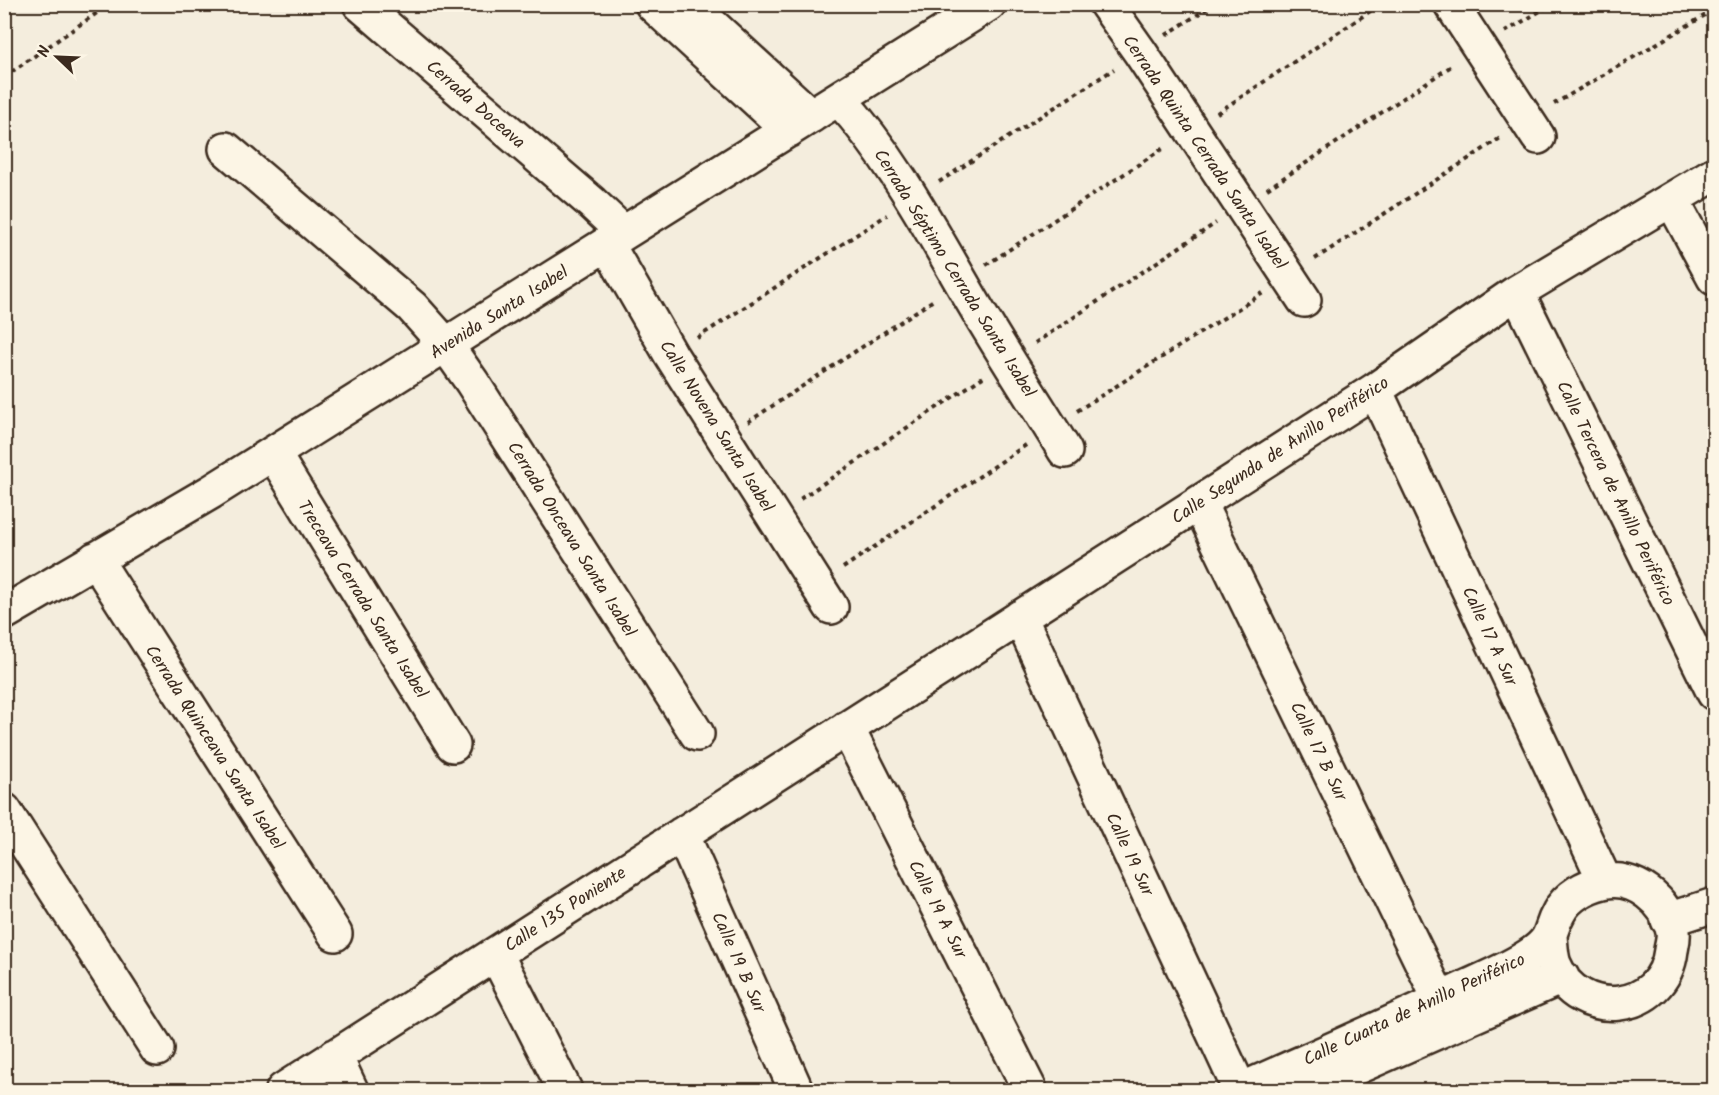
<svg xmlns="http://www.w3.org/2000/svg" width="1719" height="1095" font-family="Kalam,sans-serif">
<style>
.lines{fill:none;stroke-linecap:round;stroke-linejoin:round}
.street-casing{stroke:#3b2a1e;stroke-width:38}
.path{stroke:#3b2a1e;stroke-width:4;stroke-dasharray:4.5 4.5;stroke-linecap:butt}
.street{stroke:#fcf5e5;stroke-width:33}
.labels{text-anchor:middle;stroke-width:6;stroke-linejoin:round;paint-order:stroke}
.street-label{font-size:18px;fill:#3b2a1e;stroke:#fcf5e5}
</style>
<rect width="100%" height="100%" fill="#f4eddd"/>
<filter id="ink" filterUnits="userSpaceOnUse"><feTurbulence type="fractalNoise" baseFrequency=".0167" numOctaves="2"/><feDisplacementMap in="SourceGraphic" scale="12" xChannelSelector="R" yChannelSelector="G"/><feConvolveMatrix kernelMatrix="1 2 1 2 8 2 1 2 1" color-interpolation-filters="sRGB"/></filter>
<g filter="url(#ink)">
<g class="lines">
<defs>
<path id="street" d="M360 4 592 203 624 233
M652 4 789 130
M689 4 811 116
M1106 4 1140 52 1304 300
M1451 4 1538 137
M839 99C894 159 933 234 974 304 1003 354 1035 402 1065 451
M226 149 412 307 446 345 472 382 697 734
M1672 200 1714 278
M607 244 671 355 831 607
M1517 292 1714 693
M1375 390 1605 881
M273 453 453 745
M1199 503 1440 1000
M95 559 335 934
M4 613 211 492 989 4
M1020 617 1240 1090
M847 728 1030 1090
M4 810 157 1049
M682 834 796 1090
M1668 920 1714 905
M496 954 565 1090
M335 1056 351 1090
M283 1090 1375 390 1517 292 1714 174
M1241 1090C1312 1058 1383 1028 1452 994 1479 981 1509 970 1533 953 1555 937 1548 931 1559 912 1567 896 1586 886 1603 882 1634 874 1668 902 1673 932 1674 938 1672 945 1671 950 1664 1014 1578 1023 1554 964 1551 956 1551 945 1550 937
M1305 1090 1562 977"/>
</defs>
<use href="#street" class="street-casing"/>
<path class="path" d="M1505 32 1552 4
M1166 35 1214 4
M4 77 110 4
M1554 104 1714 10
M1217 113 1381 4
M939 182 1114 69
M1267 189 1453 65
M1315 259 1502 137
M986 265 1165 147
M697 338 887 215
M1035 343 1216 223
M1077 411 1263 293
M748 422 935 299
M800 499 983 377
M843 568 1026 445"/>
<use href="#street" class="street"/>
</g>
</g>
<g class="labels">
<g class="street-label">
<text transform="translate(476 104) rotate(41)" y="6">Cerrada Doceava</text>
<text transform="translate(1205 152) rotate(56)" y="6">Cerrada Quinta Cerrada Santa Isabel</text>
<text transform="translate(955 273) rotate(58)" y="6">Cerrada Séptimo Cerrada Santa Isabel</text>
<text transform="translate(499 312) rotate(-32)" y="6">Avenida Santa Isabel</text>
<text transform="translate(717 426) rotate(58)" y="6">Calle Novena Santa Isabel</text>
<text transform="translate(1280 450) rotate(-33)" y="6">Calle Segunda de Anillo Periférico</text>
<text transform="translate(1616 493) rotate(64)" y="6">Calle Tercera de Anillo Periférico</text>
<text transform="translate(572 539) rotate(58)" y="6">Cerrada Onceava Santa Isabel</text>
<text transform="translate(363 599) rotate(58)" y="6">Treceava Cerrada Santa Isabel</text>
<text transform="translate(1490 636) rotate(65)" y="6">Calle 17 A Sur</text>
<text transform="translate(215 747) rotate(57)" y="6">Cerrada Quinceava Santa Isabel</text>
<text transform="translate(1319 751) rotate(64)" y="6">Calle 17 B Sur</text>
<text transform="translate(1130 854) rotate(65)" y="6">Calle 19 Sur</text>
<text transform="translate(565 909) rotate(-33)" y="6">Calle 135 Poniente</text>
<text transform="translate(938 909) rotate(63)" y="6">Calle 19 A Sur</text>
<text transform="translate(739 962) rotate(66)" y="6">Calle 19 B Sur</text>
<text transform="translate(1414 1009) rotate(-25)" y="6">Calle Cuarta de Anillo Periférico</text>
</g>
</g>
<rect width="1719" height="1095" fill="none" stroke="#fcf5e5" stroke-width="24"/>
<rect x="12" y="12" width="1695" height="1071" fill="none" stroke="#3b2a1e" stroke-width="2" filter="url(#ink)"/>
<g transform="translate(57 57) rotate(293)" stroke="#fcf5e5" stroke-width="4.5" paint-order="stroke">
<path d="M0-4.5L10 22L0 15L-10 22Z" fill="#3b2a1e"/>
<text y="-9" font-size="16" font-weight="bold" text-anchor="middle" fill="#3b2a1e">N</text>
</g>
</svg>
